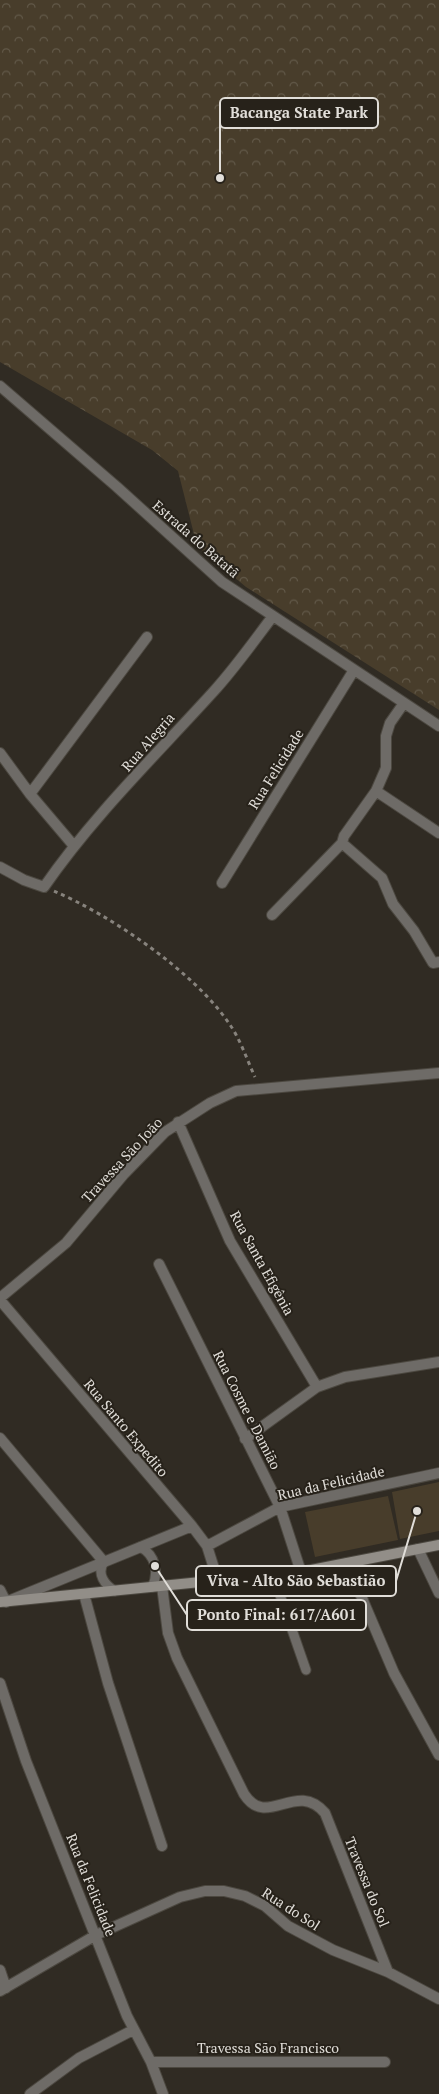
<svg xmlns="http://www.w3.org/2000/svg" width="439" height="2094" font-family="'PT Serif',serif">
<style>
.green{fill:#483d2b}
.forest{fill:url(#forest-crowns)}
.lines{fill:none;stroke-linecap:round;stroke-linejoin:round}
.service-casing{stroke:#4c4840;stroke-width:11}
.minor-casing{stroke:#4c4840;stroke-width:12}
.secondary-casing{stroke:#4c4840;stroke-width:12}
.path{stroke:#87837d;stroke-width:3;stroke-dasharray:4 4;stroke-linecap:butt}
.service{stroke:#6e6b67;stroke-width:9}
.minor{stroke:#6e6b67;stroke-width:10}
.secondary{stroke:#928e88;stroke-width:10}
.labels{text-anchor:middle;stroke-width:4;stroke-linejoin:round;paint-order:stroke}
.street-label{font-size:14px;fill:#e1ded9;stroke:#27221a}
.leader{fill:none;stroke:#e1ded9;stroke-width:2}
.callout-dot{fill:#e1ded9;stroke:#27221a;stroke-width:2}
.callout{fill:#27221a;stroke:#e1ded9;stroke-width:2}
.callout-label{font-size:15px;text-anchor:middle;font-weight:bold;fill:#e1ded9}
</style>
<defs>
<pattern id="forest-crowns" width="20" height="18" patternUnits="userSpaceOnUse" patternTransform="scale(1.25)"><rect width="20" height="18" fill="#483d2b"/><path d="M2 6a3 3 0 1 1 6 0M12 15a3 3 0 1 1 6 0" fill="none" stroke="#625949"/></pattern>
</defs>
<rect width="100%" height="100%" fill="#302b23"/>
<path class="green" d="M439 1482V1531L400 1539 392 1492Z
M388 1496 398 1540 315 1557 305 1512Z"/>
<path class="forest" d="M0 0H439V710L246 587 197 546 178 471 152 450 0 362Z"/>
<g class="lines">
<defs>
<path id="service" d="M140 1547C156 1555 159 1573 152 1587
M104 1562C96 1574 105 1585 115 1591
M273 1575 306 1670"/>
<path id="minor" d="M0 386 117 487 222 582 439 726
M0 753 30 794 74 846
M376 791 439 833
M30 794 147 637
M342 843 382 878 393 904 414 931 433 963 439 962
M0 867 24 880 44 887C93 816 156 755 214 691 235 668 254 641 273 616
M222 883 354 670
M272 915 342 843 344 836 376 791 386 768V736L390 723 404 703
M178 1122 230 1241 317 1387
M159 1264 280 1507 301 1572
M0 1298 66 1243 124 1174 165 1132 210 1103 236 1091 439 1073
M0 1300 192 1526 207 1546 218 1581
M0 1438 104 1562
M245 1439 317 1387 345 1377 439 1362
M207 1546 280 1507 439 1473
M418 1549 439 1593
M347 1563 394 1673 439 1755
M162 1586 168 1633 177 1658 244 1794C267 1830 296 1779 325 1813L388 1972
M0 1590 6 1602 192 1526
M84 1594 108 1683 162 1846
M0 1683 26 1761 127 2016 151 2062 163 2094
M0 1970 6 1988
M0 1991 96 1935 180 1897 205 1891H224L245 1896 265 1906 288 1926 333 1950 388 1972 439 1999
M151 2062H385
M30 2094 79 2058 133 2030"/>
<path id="secondary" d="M0 1602 301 1572 439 1545"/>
</defs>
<use href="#service" class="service-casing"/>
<use href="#minor" class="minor-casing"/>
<use href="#secondary" class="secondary-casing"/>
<path class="path" d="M54 891C110 915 193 971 228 1022 240 1038 247 1060 255 1077"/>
<use href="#service" class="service"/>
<use href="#minor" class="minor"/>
<use href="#secondary" class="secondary"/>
</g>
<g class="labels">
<g class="street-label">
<text transform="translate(196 539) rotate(41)" y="5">Estrada do Batatã</text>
<text transform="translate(148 742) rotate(-49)" y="5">Rua Alegria</text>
<text transform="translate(276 769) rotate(-58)" y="5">Rua Felicidade</text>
<text transform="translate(122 1160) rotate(-47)" y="5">Travessa São João</text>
<text transform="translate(262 1263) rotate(61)" y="5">Rua Santa Efigênia</text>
<text transform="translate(247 1410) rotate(63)" y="5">Rua Cosme e Damião</text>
<text transform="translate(126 1428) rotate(50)" y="5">Rua Santo Expedito</text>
<text transform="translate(331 1483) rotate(-13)" y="5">Rua da Felicidade</text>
<text transform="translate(367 1882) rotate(68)" y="5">Travessa do Sol</text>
<text transform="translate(91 1885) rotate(68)" y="5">Rua da Felicidade</text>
<text transform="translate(291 1909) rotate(33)" y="5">Rua do Sol</text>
<text x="268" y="2053">Travessa São Francisco</text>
</g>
</g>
<path class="leader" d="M220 178L220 113M417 1511L396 1581M155 1566L187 1615"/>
<g class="callout-dot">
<circle cx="220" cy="178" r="5"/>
<circle cx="417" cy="1511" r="5"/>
<circle cx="155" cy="1566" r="5"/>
</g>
<g class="callout">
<rect x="220" y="98" width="158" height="30" rx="5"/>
<rect x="196" y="1566" width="200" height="30" rx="5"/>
<rect x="187" y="1600" width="179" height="30" rx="5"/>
</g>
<g class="callout-label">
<text x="299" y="118">Bacanga State Park</text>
<text x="296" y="1586">Viva - Alto São Sebastião</text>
<text x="277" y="1620">Ponto Final: 617/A601</text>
</g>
</svg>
